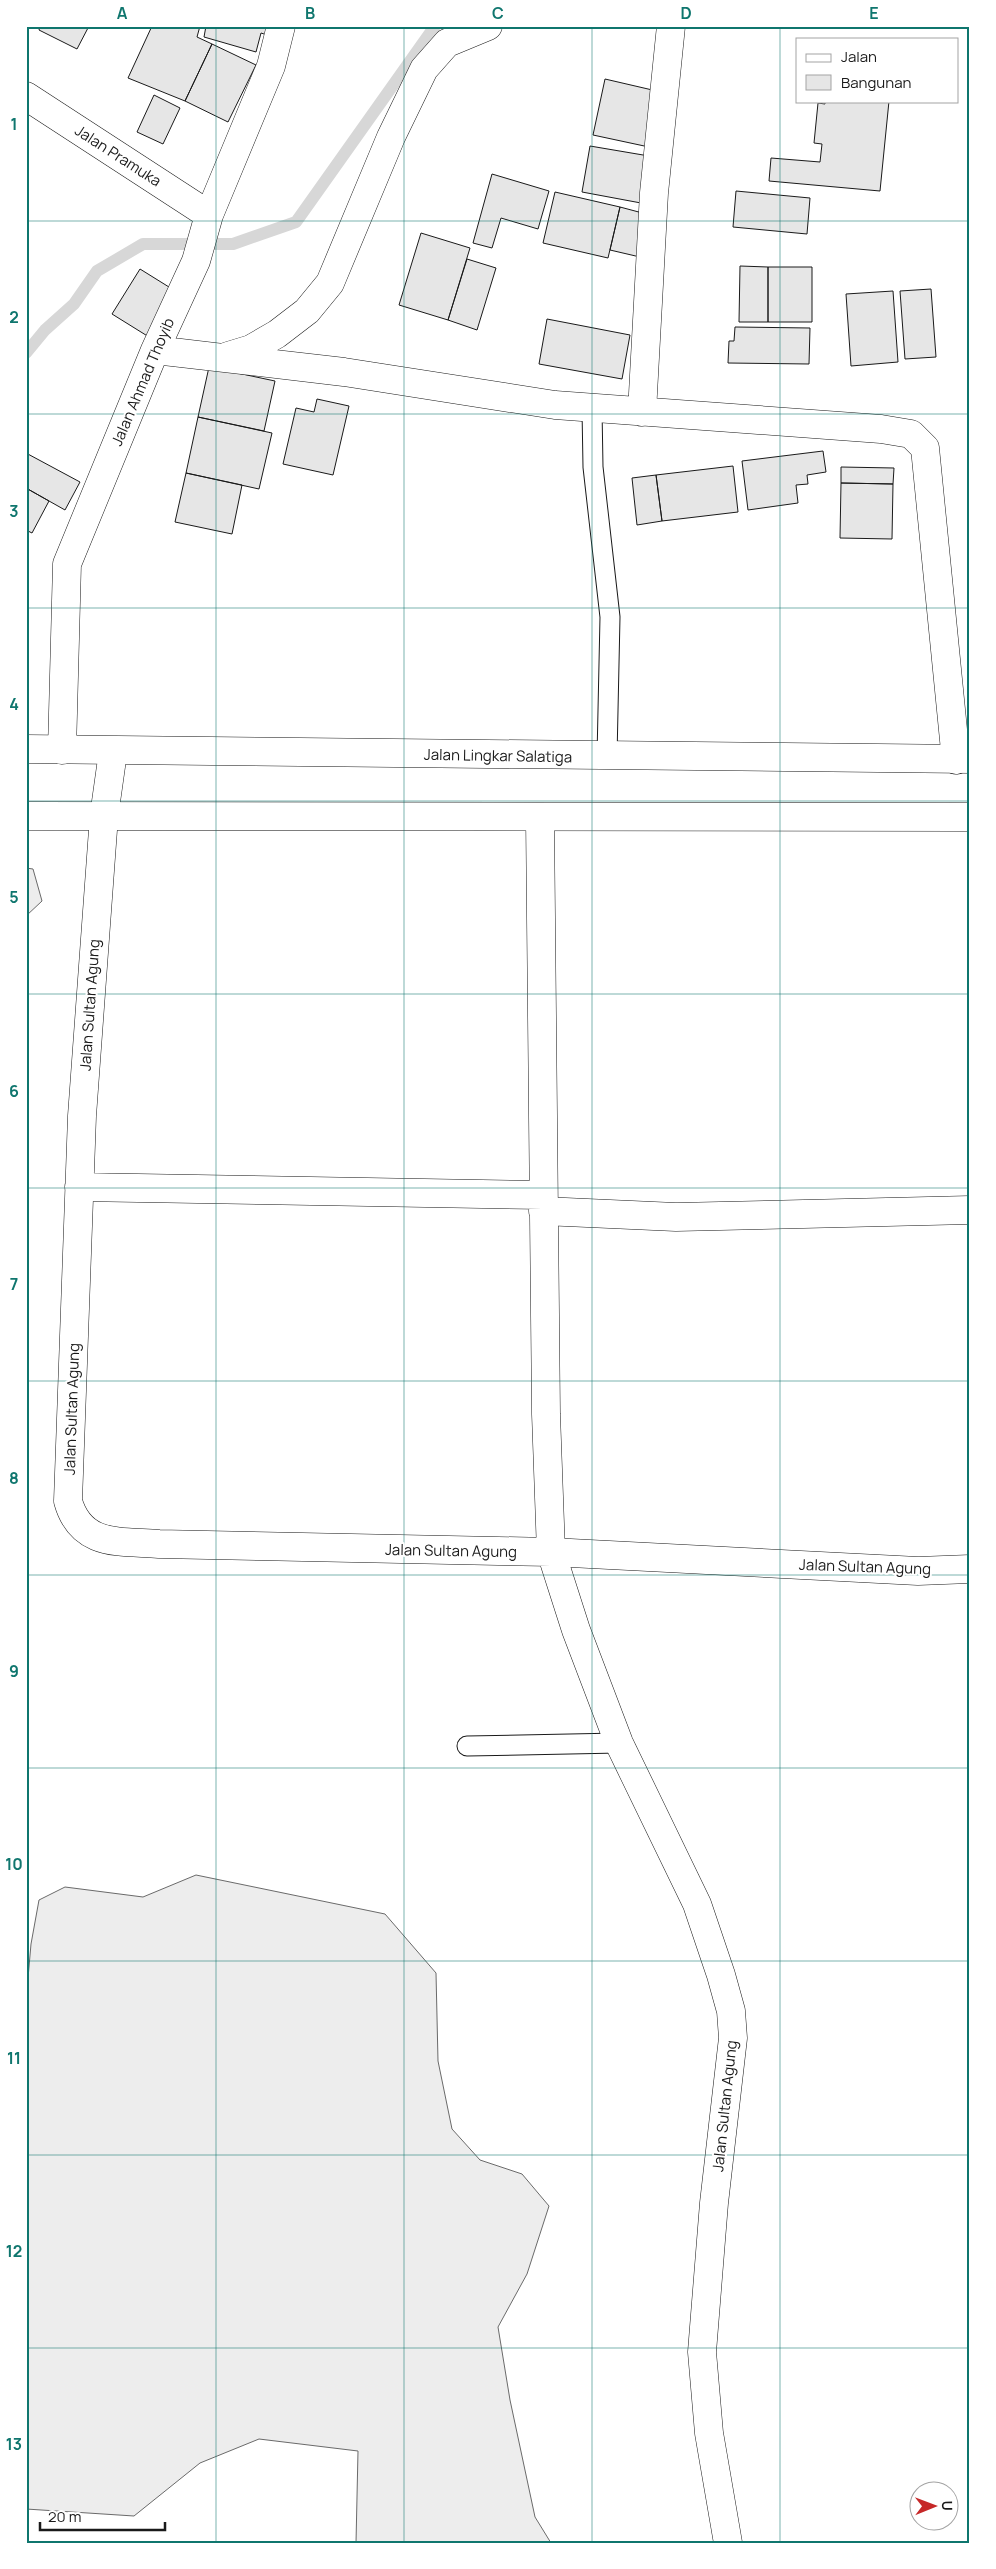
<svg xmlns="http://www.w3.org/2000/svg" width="996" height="2569" font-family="Manrope,sans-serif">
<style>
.built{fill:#ededed;stroke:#6a6a6a}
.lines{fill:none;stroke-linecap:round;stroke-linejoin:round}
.stream{stroke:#d7d7d7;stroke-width:12}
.building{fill:#e6e6e6;stroke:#1a1a1a}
.lane-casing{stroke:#1a1a1a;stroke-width:21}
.street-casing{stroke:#1a1a1a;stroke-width:29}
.highway-casing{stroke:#1a1a1a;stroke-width:29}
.lane{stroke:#fff;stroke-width:19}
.street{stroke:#fff;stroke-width:28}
.highway{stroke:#fff;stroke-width:28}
.grid{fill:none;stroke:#0f766e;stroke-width:1;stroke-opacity:0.55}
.labels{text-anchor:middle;stroke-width:4;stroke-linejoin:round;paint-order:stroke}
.street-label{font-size:15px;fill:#1a1a1a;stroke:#fff}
.neatline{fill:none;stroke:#0f766e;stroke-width:2}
.grid-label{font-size:16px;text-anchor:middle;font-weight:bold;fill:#0f766e}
</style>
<rect width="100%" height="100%" fill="#fff"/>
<path class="built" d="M26 868 33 869 42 901 26 916Z
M196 1875 385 1914 436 1973 438 2061 452 2129 480 2160 522 2174 549 2206 527 2274 498 2327 510 2400 535 2517 551 2543H356L358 2451 259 2439 200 2463 134 2516 26 2509V2001L31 1944 39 1900 65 1887 143 1897Z"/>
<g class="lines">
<path class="stream" d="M26 353 45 330 74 304 97 271 143 244H233L296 222 435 26"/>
</g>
<path class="building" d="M40 26H89L77 49 39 30Z
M152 26H200L197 37 212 44 185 101 128 78Z
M206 26H276L273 37 261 33 256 52 204 37Z
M212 44 256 65 228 122 185 101Z
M605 79 661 92 649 147 593 135Z
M154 95 180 108 163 144 137 132Z
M825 101H889L880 191 769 181 771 158 820 162 822 144 814 143 818 103 825 104Z
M590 146 649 156 641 203 582 192Z
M492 174 549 191 538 229 501 218 492 248 473 243Z
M736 191 810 198 807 234 733 227Z
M555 192 620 207 608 258 543 243Z
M620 207 650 215 640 257 610 250Z
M421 233 470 248 448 320 399 305Z
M467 259 496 268 477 330 448 320Z
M740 266 768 267V322H739Z
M768 267H812V322H768Z
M140 269 177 292 149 337 112 314Z
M931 289 936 357 905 359 900 291Z
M893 291 898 362 851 366 846 294Z
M547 319 630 335 622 379 539 364Z
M735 327 810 328 809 364 728 363 729 341H734Z
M209 367 275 381 264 431 198 417Z
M317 399 349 406 333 475 283 464 296 408 314 412Z
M198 417 272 433 259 489 186 473Z
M823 451 826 472 807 475 808 484 796 485 798 503 748 510 742 461Z
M26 453 80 482 65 510 26 488Z
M733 466 738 512 662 521 656 475Z
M841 467 894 468 893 484 841 483Z
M186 473 242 485 232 534 175 522Z
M656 475 662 521 637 525 632 478Z
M841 483 893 484 892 539 840 538Z
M26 488 49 501 32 533 26 530Z"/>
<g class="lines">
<defs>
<path id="lane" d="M592 409 593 467 610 617 607 757
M467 1746 619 1743"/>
<path id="street" d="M26 96 209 215
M155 350 344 372 555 405 881 429 911 434 925 448 956 760
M228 356 251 349 277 334 307 311 330 283 391 137 424 69 447 43 488 26
M642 412 654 193 671 26
M62 750 67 564 155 350 196 261 209 215 271 66 281 26
M113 752 104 816 82 1116 68 1501C81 1547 119 1541 159 1544L551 1552 918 1571 970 1569
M540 818 546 1414 551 1552 576 1630 619 1743 697 1904 721 1975 731 2011 733 2038 714 2203 702 2352 709 2433 728 2543
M79 1187 543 1195
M543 1211 676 1217 970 1210"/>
<path id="highway" d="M26 749 970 759
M26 816 970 817"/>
</defs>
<use href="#lane" class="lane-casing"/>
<use href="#street" class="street-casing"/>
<use href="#highway" class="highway-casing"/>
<use href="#lane" class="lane"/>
<use href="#street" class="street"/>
<use href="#highway" class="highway"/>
</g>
<path class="grid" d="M216 26V2543M404 26V2543M592 26V2543M780 26V2543M26 221H970M26 414H970M26 608H970M26 801H970M26 994H970M26 1188H970M26 1381H970M26 1575H970M26 1768H970M26 1961H970M26 2155H970M26 2348H970"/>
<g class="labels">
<g class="street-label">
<text transform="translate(118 156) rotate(33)" y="5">Jalan Pramuka</text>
<text transform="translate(143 382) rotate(-67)" y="5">Jalan Ahmad Thoyib</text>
<text transform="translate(498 756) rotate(1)" y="5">Jalan Lingkar Salatiga</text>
<text transform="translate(90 1005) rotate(-86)" y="5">Jalan Sultan Agung</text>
<text transform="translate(72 1409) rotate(-88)" y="5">Jalan Sultan Agung</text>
<text transform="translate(451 1551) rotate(1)" y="5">Jalan Sultan Agung</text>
<text transform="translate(865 1567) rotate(2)" y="5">Jalan Sultan Agung</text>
<text transform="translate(725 2106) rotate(-84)" y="5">Jalan Sultan Agung</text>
</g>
</g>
<rect width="996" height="2569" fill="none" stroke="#ffffff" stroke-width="55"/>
<rect x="796" y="38" width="162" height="65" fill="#ffffff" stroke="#a3a3a3"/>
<rect x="806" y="54" width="25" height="8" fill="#ffffff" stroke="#a3a3a3"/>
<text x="841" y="62" font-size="15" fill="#1a1a1a">Jalan</text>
<rect x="806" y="75" width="25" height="15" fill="#e6e6e6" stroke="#a3a3a3"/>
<text x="841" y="88" font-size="15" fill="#1a1a1a">Bangunan</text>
<g transform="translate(934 2506) rotate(89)"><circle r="24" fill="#ffffff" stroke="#a3a3a3"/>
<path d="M0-4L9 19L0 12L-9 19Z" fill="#c62828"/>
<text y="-8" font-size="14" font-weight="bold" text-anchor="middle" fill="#1a1a1a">U</text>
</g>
<path d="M40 2522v8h125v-8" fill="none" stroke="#1a1a1a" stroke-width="2.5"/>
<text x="48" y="2522" font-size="15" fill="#1a1a1a" stroke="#ffffff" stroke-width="4" paint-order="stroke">20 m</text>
<rect x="28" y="28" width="940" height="2514" class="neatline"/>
<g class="grid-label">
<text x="122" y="19">A</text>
<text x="310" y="19">B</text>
<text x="498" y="19">C</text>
<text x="686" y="19">D</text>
<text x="874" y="19">E</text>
<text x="14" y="130">1</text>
<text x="14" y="323">2</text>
<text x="14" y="517">3</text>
<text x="14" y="710">4</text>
<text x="14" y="903">5</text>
<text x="14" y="1097">6</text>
<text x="14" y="1290">7</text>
<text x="14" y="1484">8</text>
<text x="14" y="1677">9</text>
<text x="14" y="1870">10</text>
<text x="14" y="2064">11</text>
<text x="14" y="2257">12</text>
<text x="14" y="2450">13</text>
</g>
</svg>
